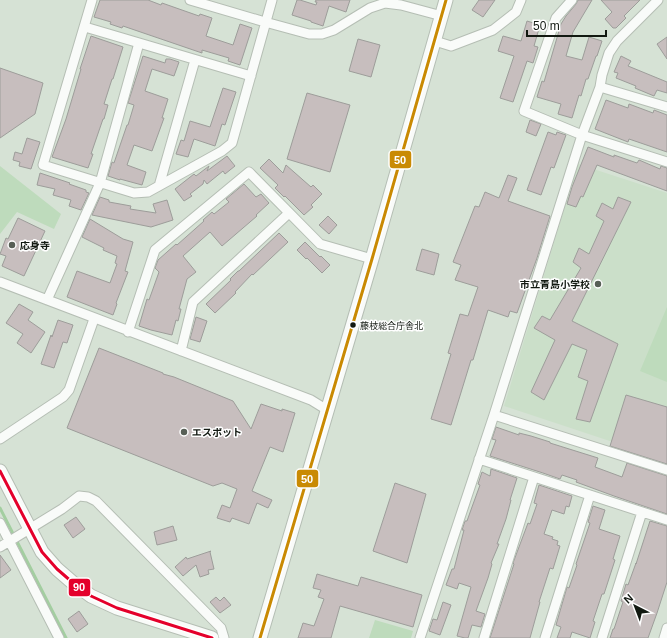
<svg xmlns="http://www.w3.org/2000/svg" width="667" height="638" font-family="Arial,'Noto Sans JP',sans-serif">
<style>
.built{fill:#cbdfc9}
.green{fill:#bedbbc}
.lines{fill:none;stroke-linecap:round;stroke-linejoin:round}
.stream{stroke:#a3cea0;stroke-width:3}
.building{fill:#c7bebe;stroke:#9d9d9a}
.street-casing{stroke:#b5beb4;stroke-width:11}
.secondary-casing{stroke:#b5beb4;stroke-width:15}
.street{stroke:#f9fbf9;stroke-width:9}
.secondary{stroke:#f9fbf9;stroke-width:13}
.bus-1-casing{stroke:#fff;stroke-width:6}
.bus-2-casing{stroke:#fff;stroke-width:6}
.bus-1{stroke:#c98a03;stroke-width:3}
.bus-2{stroke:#e4002b;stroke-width:3}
.poi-dot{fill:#575f56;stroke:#fff;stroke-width:1.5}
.bus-dot{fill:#121911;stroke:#fff;stroke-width:1.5}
.labels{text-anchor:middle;stroke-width:3;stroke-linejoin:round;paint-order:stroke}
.bus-label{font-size:9px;fill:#121911;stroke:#fff;text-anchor:start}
.poi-label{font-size:10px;font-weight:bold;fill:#121911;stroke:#fff;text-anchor:start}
.line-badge{stroke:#fff;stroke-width:1.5}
.badge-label{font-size:11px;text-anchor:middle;font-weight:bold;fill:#fff}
</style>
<rect width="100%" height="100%" fill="#d6e2d5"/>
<path class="built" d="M578 164 667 193V460L504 406Z"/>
<path class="green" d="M0 166 61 214 54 229 17 212 0 234Z
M667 307V382L640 371Z
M375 620 413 631 411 638H369Z"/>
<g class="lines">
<path class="stream" d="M0 508 66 638"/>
</g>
<path class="building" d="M100 0H148L161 5 162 3 199 16 200 14 212 18 206 36 233 45 240 24 252 28 240 65 228 61 229 58 202 50V53L123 26 122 28 110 24 111 22 94 17Z
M297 0H300L316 5 317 2H315L316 0H350L346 12 329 6 323 26 311 22V21L292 15Z
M479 0H495L483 17 472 10Z
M578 0H592L573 32 566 56 582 60 589 37 602 41 597 56H596L588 79H586L581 96 579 95 572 118 558 114 561 104 537 97 542 81 544 82 561 24 566 16 576 4Z
M601 0H640L624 16 626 18 616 28H613L605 19 612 12Z
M527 21 540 25 534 46 538 47 533 63 527 61 513 102 500 98 514 56 498 51 503 36 521 41Z
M91 36 123 47 113 79H112L104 104 108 105 104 119H103L91 154H93L88 168 52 157 66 119 81 69H80Z
M667 37V59L657 44Z
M358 39 380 45 371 77 349 71Z
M143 56 165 63 166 59H170L179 62 174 76 152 69 145 91 168 99 162 118H164L152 151 134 145 127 165 146 172 142 185 120 179V180L108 176 112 162 114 163 127 125H128L134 105 128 103Z
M621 56 631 61 628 66 667 82V93L657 90 654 96 635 88 636 86 616 78 618 73 614 72Z
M0 68 43 83 35 114 0 138Z
M223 88 236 92 225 125 222 124 215 146 194 139 188 157 176 154 181 140 184 141 190 121 210 127Z
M307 93 350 105 330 172 287 159Z
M606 100 628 108 629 104 653 113 654 110 667 115V152L629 139 628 142 595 129Z
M530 120 541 124 536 136 526 132Z
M548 132 556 135 557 132 566 135 554 168 551 167 541 195 527 190Z
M27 138 40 142 31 169 19 166 20 162 13 160 15 152 22 154Z
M588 147 614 157V155L637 163 639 160 660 169 661 166 667 168V191L597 165 583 197 581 196 576 207 567 204 572 187Z
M227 156 235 166 225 174 223 171 207 184 204 180 203 184 190 194 192 196 184 201 175 189 194 174 196 176 209 166 207 171Z
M269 159 283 173 286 165 311 187 313 185 322 194 311 205 313 207 304 215 285 196 284 197 275 188 278 185 260 168Z
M40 173 70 183 69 184 86 190V192L89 193 81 210 69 206 71 200 53 195 55 189 37 185Z
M508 175 517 178 508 201 550 216 537 258 517 313 510 311 508 317 488 310 473 360H471L451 425 431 419 451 354 448 353 460 314 468 316 478 287 455 280 461 265 453 262 475 206 479 207 485 192 499 198Z
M244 184 256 197 261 194 269 203 256 215 257 216 222 246 210 232 183 256 196 272 187 279 179 309H181L178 321 176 320 172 335 151 330 139 326 147 299 149 300 159 272 155 268 158 260 176 244 177 245 204 221 203 220 212 212 214 214 229 202 226 199Z
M100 197 109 200V202L131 206 130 209 156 213 153 204 167 200 173 220 151 227 92 215Z
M618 197 631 202 572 321 618 344 590 422 576 419 588 381 578 377 587 350 572 344 544 400 531 392 555 340 534 328 542 316 550 320 581 268 573 262 579 248 589 254 604 221 596 216 602 203 613 209Z
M328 216 337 225 329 234 319 225Z
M18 218 45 231 24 276 2 266 6 256 0 254 6 238 8 239Z
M90 219 123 239 133 242 125 271 128 272 116 303 117 304 113 315 67 297 77 271 110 283 117 264 115 263 117 256 103 250 104 248 82 237Z
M279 233 288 242 253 275 252 274 235 292 236 293 215 313 206 304 231 280 230 279 238 271H239Z
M305 242 320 257 321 256 330 265 322 273 307 258 306 259 297 250Z
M422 249 439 254 434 275 416 270Z
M19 304 33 312 28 320 45 332 31 353 17 343 23 334 6 323Z
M196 317 207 321 200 342 190 339Z
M58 320 73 325 67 343 63 342 54 368 41 364 51 335 52 337Z
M99 348 163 373V374L174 377 233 401 251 429 261 404 282 411V409L295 413 283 452 270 447 252 491 272 500 268 508 257 503 249 524 232 518 230 522 217 518 222 505 230 508 237 489 222 483 213 486 67 428Z
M626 395 667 407V464L610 446Z
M496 427 519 435V433L531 436 550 442V443L598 458 595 467 622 477 627 463 667 476V514L614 496 576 482 577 480 562 475 560 479 543 473 490 456 496 440 492 439Z
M491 469 517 478 510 500H511L506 519 497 544H499L491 563 492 564 488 578 476 611 485 614 481 627 472 625 468 638H465L457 636 471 587 459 583 457 589 446 585 452 569H454L464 530H462L465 521H467L472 507 480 485 478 484 482 472 490 476Z
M395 483 426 494 407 563 373 551Z
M539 485 572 496 569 507 566 506 564 514 552 510 544 534 553 537 552 539 558 541 557 545 560 546 553 569 550 568 539 602H540L530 638H490L514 564 513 563 528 523 530 524 537 504 534 503Z
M593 506 605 510 599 529 620 536 613 559 615 560 604 594H602L593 621 595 622 590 638 572 632 570 638H557L561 627 556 625 567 587 569 588 577 565 576 564 590 523 588 522Z
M76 517 85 529 73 538 64 525Z
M650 521 667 526V582L657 613 648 638H610L613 629H614L623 602 621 601 626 584 628 585 636 563V564Z
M173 526 177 540 157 545 154 532Z
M211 551 210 552 214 569 208 570 209 574 200 577 196 565 183 576 175 567 186 557 187 559Z
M0 555 11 570 0 578Z
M317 574 358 586 361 577 422 595 413 627 340 606 331 638H298L303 623 314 626 324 599 318 597 321 590 313 588Z
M216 597 220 601 224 597 231 605 220 613 210 602Z
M443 602 451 605 440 635 429 631 433 619 437 620Z
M79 611 88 624 77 632 68 619Z"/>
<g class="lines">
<defs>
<path id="street" d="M92 0 43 165 134 193 148 192 222 151 232 143 272 0
M190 0 265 22 309 34H322L334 30 370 8 385 3 401 5 442 16
M572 0 556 18 524 111 582 135 667 162
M85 27 251 76
M435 41 451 46 493 30 516 12 521 0
M600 87 667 107
M159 186 195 60
M0 282 311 400 324 408 328 409
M47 300 100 183 139 43
M128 332 155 250 249 172 320 244 372 259
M181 351 193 302 289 213
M494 415 667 470
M0 439 63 397 69 390 94 319
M479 459 667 520
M0 523 59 638
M0 547 62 509 79 496 88 497 96 501 221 628 224 638
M420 638 494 415 582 135 600 87 602 75 609 53 617 41 658 0
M484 638 534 477
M545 638 590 495
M602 638 642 512
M664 638 667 628"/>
<path id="secondary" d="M0 471 42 552 57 569 72 582 91 596 117 608 212 638
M260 638 372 259 446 0"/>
</defs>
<use href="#street" class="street-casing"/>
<use href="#secondary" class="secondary-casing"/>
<use href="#street" class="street"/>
<use href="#secondary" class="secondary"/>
<defs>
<path id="bus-1" d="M260 638 372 259 446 0"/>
<path id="bus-2" d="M0 471 42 552 57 569 72 582 91 596 117 608 212 638"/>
</defs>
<use href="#bus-1" class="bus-1-casing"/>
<use href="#bus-2" class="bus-2-casing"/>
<use href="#bus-1" class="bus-1"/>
<use href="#bus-2" class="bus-2"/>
</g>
<g class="poi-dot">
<circle cx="12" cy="245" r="4"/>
<circle cx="598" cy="284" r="4"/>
<circle cx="184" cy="432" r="4"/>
</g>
<circle class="bus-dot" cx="353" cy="325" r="3.5"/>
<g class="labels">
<g class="bus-label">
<text x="360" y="329">藤枝総合庁舎北</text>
</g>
<g class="poi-label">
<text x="20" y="249">応身寺</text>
<text x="590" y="288" text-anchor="end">市立青島小学校</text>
<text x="192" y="436">エスポット</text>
</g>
</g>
<g class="line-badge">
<rect x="389" y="150" width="23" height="19" rx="4" fill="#c98a03"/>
<rect x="296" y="469" width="23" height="19" rx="4" fill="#c98a03"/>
<rect x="68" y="578" width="23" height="19" rx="4" fill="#e4002b"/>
</g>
<g class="badge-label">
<text x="400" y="164">50</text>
<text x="307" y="483">50</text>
<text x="79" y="591">90</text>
</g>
<g transform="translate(635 606) rotate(318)" stroke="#ffffff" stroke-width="3" paint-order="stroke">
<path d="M0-3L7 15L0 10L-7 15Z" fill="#121911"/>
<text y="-6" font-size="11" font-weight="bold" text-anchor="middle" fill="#121911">N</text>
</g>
<path d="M527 30v6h79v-6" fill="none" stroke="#121911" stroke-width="2"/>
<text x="533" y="30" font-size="12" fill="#121911" stroke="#ffffff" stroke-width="3" paint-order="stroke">50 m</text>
</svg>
